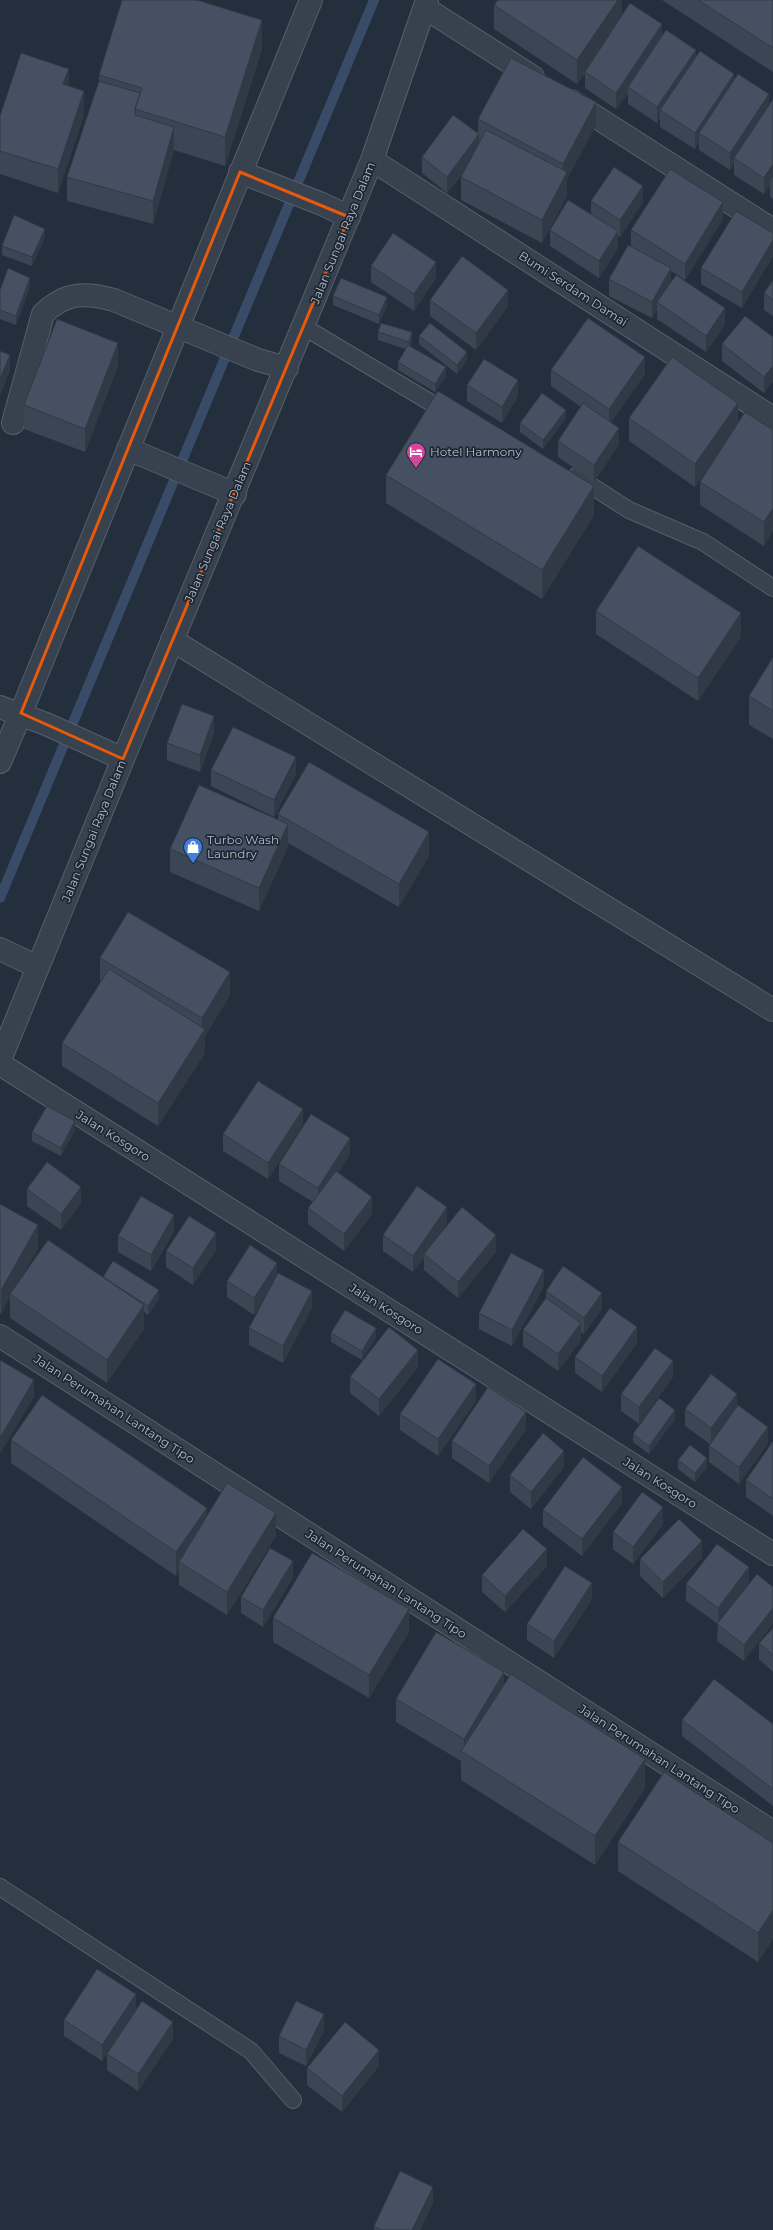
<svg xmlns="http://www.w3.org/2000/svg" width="773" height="2230" font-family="Montserrat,sans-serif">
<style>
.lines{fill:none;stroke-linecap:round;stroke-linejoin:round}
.stream{stroke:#394c67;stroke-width:10}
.service-casing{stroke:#565f6c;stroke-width:18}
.minor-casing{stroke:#565f6c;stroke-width:24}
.tertiary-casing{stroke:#565f6c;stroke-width:24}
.service{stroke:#38414e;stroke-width:16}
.minor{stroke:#38414e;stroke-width:22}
.tertiary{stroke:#38414e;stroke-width:22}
.wall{fill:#3b4654}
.shaded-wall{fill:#303945}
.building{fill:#455162;stroke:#303945}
.marked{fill:none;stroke:#e8590c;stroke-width:3;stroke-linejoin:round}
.labels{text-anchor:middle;stroke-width:3.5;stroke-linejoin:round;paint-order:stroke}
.street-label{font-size:12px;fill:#b4bcc9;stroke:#1d2633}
.poi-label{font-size:12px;fill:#b4bcc9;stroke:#1d2633;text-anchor:start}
</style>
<rect width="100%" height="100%" fill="#242f3e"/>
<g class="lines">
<path class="stream" d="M0 898 374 0"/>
<defs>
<path id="service" d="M304 327 448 413
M576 476 629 510 703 542 773 588
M0 1887 251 2051 293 2100"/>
<path id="minor" d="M425 8 533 77
M571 101 773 230
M372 160 773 418
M240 172 322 204 349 217
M13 423 43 314C65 292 86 292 114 300L258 360 287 368
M128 449 235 494
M172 640 773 1010
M0 762 21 713
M0 949 38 967
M0 1060 123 759
M0 1064 773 1554
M0 1336 773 1832"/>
<path id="tertiary" d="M0 707 46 724 123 759 372 160 427 0
M21 713 311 0"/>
</defs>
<use href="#service" class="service-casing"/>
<use href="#minor" class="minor-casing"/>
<use href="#tertiary" class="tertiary-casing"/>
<use href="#service" class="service"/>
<use href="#minor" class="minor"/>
<use href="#tertiary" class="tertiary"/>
</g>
<path class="wall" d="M622 0V15L662 35 696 57 734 80 769 106 773 99V199L770 197V185L764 194 734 175V164L730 170 699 150V142L695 149 660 127V119L657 123 628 104V93L616 109 585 88V73L577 84 494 29V5Z
M662 0H773V72Z
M262 49 225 166 174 150 153 224 67 201V177L99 81V75Z
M69 86 84 115 58 193 0 174V116Z
M478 119 596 125 567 179V196L542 243 461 200V177L466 169 447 193 422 173V157L478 133Z
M591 201 643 202 620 237 618 236V248L599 278 550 246V230L591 214Z
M723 219 685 280 671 271V282L725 325 706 352 657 319V310L652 318 609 296V279L631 246V230Z
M773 233V256L742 308 701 284V268Z
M45 237 32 266 2 255V246Z
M371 266 436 278 414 311 371 282Z
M773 280V316L764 310V293Z
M30 287 16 325 0 319V290Z
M333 296 387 306 379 324 333 305Z
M430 300 508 306 476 350 430 316Z
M378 332 412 341 410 346 446 376 435 392 398 370V362L406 349 378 340Z
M419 336 467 360 457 374 419 344Z
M773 337 764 393 722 361V344Z
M118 366 85 452 24 429V405Z
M551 370 645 374 611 422 619 444 594 482 558 457V441L581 407 551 386Z
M467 385 518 396 502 423 467 401Z
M566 418 543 449 520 432V423Z
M629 418 738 425 773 430 764 546 700 505V482L725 443 695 487 629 441Z
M386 475 594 515 542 599 386 503Z
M596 611 741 637 698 701 596 634Z
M773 657V739L749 725V696Z
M214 733 200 772 167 760V743Z
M211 770 296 774 274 817 211 786Z
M278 814 429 856 399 907 288 843V847L259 911 170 872V849L278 820Z
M100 958 230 995 205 1036V1053L158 1126 62 1066V1043L101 982 100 981Z
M303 1125 268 1179 223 1151V1134Z
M75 1130 61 1156 32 1141V1132Z
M350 1154 338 1173 372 1214 344 1251 308 1224V1208L313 1202 279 1181V1164Z
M27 1189 81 1203 61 1230 27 1206Z
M0 1204 38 1249 17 1285 103 1277 159 1299 148 1315 144 1312V1329L107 1383 10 1318V1296L1 1314 0 1313Z
M447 1223 442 1231 496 1252 458 1298 424 1270V1258L413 1272 383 1251V1235Z
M174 1231 151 1271 118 1252V1236Z
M216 1250 193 1285 166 1267V1251Z
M277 1275 312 1308 283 1363 249 1345V1328L265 1299 254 1315 227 1297V1281Z
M544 1286 512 1346 479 1329V1313Z
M546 1291 602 1309 584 1334 581 1332V1340L558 1371 523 1346V1330L546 1299Z
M331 1333 376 1337 362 1360 331 1342Z
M637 1343 602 1392 575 1373V1357Z
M418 1367 379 1416 350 1393V1377Z
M673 1377 639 1424 621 1411V1394Z
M476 1401 438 1456 400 1430V1414Z
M737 1407 768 1443 739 1484 709 1462V1446L710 1444 685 1426V1409Z
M675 1419 649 1454 633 1442V1434Z
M526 1429 489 1483 452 1458V1441Z
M11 1440 207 1515 276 1536 227 1615 179 1585V1572L176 1576 11 1463Z
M773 1441V1516L746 1497V1480Z
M678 1460 707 1467 695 1482 678 1469Z
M564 1467 531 1509 510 1492V1475Z
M622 1503 582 1556 543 1526V1510Z
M663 1524 633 1564 613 1549V1532Z
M702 1558 663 1598 640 1576V1559Z
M547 1566 505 1612 482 1592V1575Z
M757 1574 744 1661 717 1641 718 1624 686 1601V1584H749L734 1603Z
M293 1578 263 1627 241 1613V1597Z
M592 1599 554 1658 527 1640V1624Z
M273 1618 409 1632 369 1698 273 1642Z
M773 1628V1672L759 1659V1643Z
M504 1685 645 1788 595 1865 461 1780V1761L396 1722V1699Z
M682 1720 773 1724V1806L682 1736Z
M618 1842 773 1843V1939L758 1962 618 1871Z
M136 2010 173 2039 138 2091 107 2070V2054L117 2039 102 2061 64 2036V2020Z
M324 2031 306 2066 279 2053V2036Z
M379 2066 342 2112 307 2085V2068Z
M433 2203 420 2230H374V2226Z"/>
<path class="shaded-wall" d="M618 0H622V16L577 84V60Z
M262 20V49L225 166V137Z
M662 24V41L628 87V93L616 109V93Z
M696 50V66L660 110V119L657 123V107Z
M69 69V92L63 84Z
M734 74V90L699 133V142L695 149V133Z
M84 91V115L58 193V169Z
M769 94V111L734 158V164L730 170V153Z
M596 102V125L567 179V196L542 243V220L563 181V164Z
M174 127V150L153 224V201Z
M479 134V151L447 193V177Z
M773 164V181L770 180V185L764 194V178Z
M643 186V202L620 237V220Z
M723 202V219L685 280V264Z
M45 229V237L32 266V257Z
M618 231V248L599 278V261Z
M773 240V256L742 308V292Z
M436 262V278L414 311V294Z
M671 268V284L657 302V310L652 318V302Z
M30 278V287L16 325V316Z
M508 290V306L476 350V333Z
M387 297V306L379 324V315Z
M725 308V325L706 352V336Z
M412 332V341L409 350V342Z
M118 343V366L85 452V429Z
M467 352V360L457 374V365Z
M10 355V371L0 396V379Z
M645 357V374L609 426V409Z
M773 366V382L764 393V377Z
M446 367V376L435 392V384Z
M518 380V396L502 423V407Z
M738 403V426L695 487V464Z
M566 410V418L543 449V440Z
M619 428V444L594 482V465Z
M594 486V515L542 599V570Z
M773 508V531L764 546V522Z
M741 613V637L698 701V678Z
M214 716V733L200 772V755Z
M296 757V774L274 817V800Z
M288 824V847L259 911V888Z
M429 832V856L399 907V884Z
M230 972V995L205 1036V1053L158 1126V1103L202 1034V1018Z
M303 1109V1125L268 1179V1163Z
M75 1121V1130L61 1156V1148Z
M350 1138V1154L318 1205V1188Z
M81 1187V1203L61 1230V1214Z
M372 1197V1214L344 1251V1234Z
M447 1207V1223L425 1255 424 1254V1258L413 1272V1256Z
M174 1215V1231L151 1271V1255Z
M38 1225V1249L11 1295 10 1294V1296L1 1314V1290Z
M216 1233V1250L193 1285V1268Z
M496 1235V1252L458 1298V1282Z
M277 1263V1280L254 1315V1298Z
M544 1270V1286L512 1346V1330Z
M159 1290V1299L148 1315V1306Z
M312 1291V1308L283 1363V1346Z
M602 1293V1309L584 1334V1318Z
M144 1305V1329L107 1383V1360Z
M581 1323V1340L558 1371V1354Z
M637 1327V1343L602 1392V1376Z
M376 1328V1337L362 1360V1351Z
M418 1350V1367L379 1416V1399Z
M673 1361V1377L639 1424V1407Z
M34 1380V1397L0 1454V1438Z
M476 1384V1401L438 1456V1439Z
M737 1394V1410L711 1444V1428Z
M675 1410V1419L649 1454V1446Z
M526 1412V1429L489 1483V1466Z
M768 1427V1443L739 1484V1467Z
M564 1451V1467L531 1509V1492Z
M707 1458V1467L695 1482V1473Z
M622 1487V1503L582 1556V1539Z
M663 1507V1524L633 1564V1547Z
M207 1508V1531L179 1562V1572L176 1576V1552Z
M276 1513V1536L227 1615V1592Z
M702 1541V1558L663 1598V1582Z
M547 1549V1566L505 1612V1596Z
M293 1561V1578L263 1627V1610Z
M749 1567V1584L718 1624V1608Z
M592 1583V1599L554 1658V1641Z
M773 1608V1624L744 1661V1645Z
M409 1609V1632L369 1698V1675Z
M504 1672V1695L464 1752V1739Z
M645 1759V1788L595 1865V1836Z
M773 1910V1939L758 1962V1933Z
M136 1994V2011L102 2061V2045Z
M324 2014V2031L306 2066V2050Z
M173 2022V2039L138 2091V2074Z
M379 2050V2066L342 2112V2096Z
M433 2187V2203L420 2230H412Z"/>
<path class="building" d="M122 0H197L262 20 225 137 135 109 142 88 99 75Z
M498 0H618L577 60 494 5Z
M698 0H773V48Z
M630 3 662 24 616 93 585 72Z
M666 30 696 50 657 107 628 87Z
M700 51 734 74 695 133 660 110Z
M21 53 69 69 63 84 84 91 58 169 0 151V116Z
M511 58 596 102 563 164 478 119Z
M738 74 769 94 730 153 699 133Z
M99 81 140 93 135 109V115L174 127 153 201 67 177Z
M773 99V164L764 178 734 158Z
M453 115 479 134 447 177 422 157Z
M486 130 567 172 542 220 461 177Z
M614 167 643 186 620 220 591 201Z
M670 169 723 202 685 264 631 230Z
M773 176V182L770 180Z
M568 200 618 231 599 261 550 230Z
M736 211 773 233V240L742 292 701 268Z
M14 215 45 229 32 257 2 246Z
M393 233 436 262 414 294 371 266Z
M628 245 671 268 652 302 609 279Z
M462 256 508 290 476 333 430 300Z
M8 268 30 278 16 316 0 310V290Z
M676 275 725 308 706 336 657 302Z
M341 278 387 297 379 315 333 296Z
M773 280V300L764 293Z
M745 316 773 337V366L764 377 722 344Z
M588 318 645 357 609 409 551 370Z
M57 319 118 343 85 429 24 405Z
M381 323 412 332 409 342 378 332Z
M430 323 467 352 457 365 419 336Z
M408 345 446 367 435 384 398 362Z
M0 351 10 355 0 379Z
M672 357 738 403 695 464 629 418Z
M484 359 518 380 502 407 467 385Z
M438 391 594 486 542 570 386 475Z
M542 393 566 410 543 440 520 423Z
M583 403 619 428 594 465 558 441Z
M745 412 773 430V508L764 522 700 482Z
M638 546 741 613 698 678 596 611Z
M773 657V711L749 696Z
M182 704 214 716 200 755 167 743Z
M233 727 296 757 274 800 211 770Z
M309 762 429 832 399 884 278 814Z
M199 785 288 824 259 888 170 849Z
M128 912 230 972 202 1018 100 958Z
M109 969 205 1029 158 1103 62 1043Z
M258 1081 303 1109 268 1163 223 1134Z
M47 1106 75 1121 61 1148 32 1132Z
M311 1114 350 1138 318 1188 279 1164Z
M47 1162 81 1187 61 1214 27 1189Z
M336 1171 372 1197 344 1234 308 1208Z
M417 1186 447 1207 413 1256 383 1235Z
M141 1196 174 1215 151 1255 118 1236Z
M0 1204 38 1225 1 1290H0Z
M462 1207 496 1235 458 1282 424 1254Z
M189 1216 216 1233 193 1268 166 1251Z
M48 1240 144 1305 107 1360 10 1294Z
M250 1245 277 1263 254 1298 227 1281Z
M511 1253 544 1270 512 1330 479 1313Z
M113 1261 159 1290 148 1306 103 1277Z
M563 1266 602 1293 584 1318 546 1291Z
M278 1273 312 1291 283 1346 249 1328Z
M546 1298 581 1323 558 1354 523 1330Z
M610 1308 637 1327 602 1376 575 1357Z
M345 1310 376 1328 362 1351 331 1333Z
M389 1327 418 1350 379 1399 350 1377Z
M655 1348 673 1361 639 1407 621 1394Z
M438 1359 476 1384 438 1439 400 1414Z
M0 1360 34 1380 0 1438Z
M711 1374 737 1394 711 1428 685 1409Z
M488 1387 526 1412 489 1466 452 1441Z
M42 1395 207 1508 176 1552 11 1440Z
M659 1398 675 1410 649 1446 633 1434Z
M738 1405 768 1427 739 1467 709 1446Z
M543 1433 564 1451 531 1492 510 1475Z
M773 1441V1499L746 1480Z
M690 1445 707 1458 695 1473 678 1460Z
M583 1457 622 1487 582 1539 543 1510Z
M227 1483 276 1513 227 1592 179 1562Z
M642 1492 663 1507 633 1547 613 1532Z
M679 1519 702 1541 663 1582 640 1559Z
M523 1529 547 1549 505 1596 482 1575Z
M717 1544 749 1567 718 1608 686 1584Z
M270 1548 293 1561 263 1610 241 1597Z
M312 1553 409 1609 369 1675 273 1618Z
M565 1566 592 1583 554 1641 527 1624Z
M757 1574 773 1587V1608L744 1645 717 1624Z
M773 1628V1655L759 1643Z
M436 1632 504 1672 464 1739 396 1699Z
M511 1674 645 1759 595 1836 461 1751Z
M714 1679 773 1724V1789L682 1720Z
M664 1772 773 1843V1910L758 1933 618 1842Z
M97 1969 136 1994 102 2045 64 2020Z
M142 2001 173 2022 138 2074 107 2054Z
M296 2001 324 2014 306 2050 279 2036Z
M345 2022 379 2050 342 2096 307 2068Z
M400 2171 433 2187 412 2230H381L374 2226Z"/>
<path class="marked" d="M240 172 349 217 123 759 21 713Z"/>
<defs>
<symbol id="hotel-pin" viewBox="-11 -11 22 30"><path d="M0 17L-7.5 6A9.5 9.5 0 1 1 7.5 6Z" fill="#d1479c" stroke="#1d2633"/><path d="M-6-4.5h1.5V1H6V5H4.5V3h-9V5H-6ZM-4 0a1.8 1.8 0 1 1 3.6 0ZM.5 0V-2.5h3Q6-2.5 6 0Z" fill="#fff"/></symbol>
<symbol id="shop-pin" viewBox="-11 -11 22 30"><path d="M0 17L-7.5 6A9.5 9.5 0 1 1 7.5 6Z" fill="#3f7fe0" stroke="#1d2633"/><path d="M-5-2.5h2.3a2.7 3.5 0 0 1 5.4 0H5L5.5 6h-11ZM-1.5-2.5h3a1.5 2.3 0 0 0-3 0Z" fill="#fff"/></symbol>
</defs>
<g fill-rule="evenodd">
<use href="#hotel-pin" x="405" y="441" width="22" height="30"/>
<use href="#shop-pin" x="182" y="836" width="22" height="30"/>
</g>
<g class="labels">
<g class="street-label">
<text transform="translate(343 233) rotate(-68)" y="4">Jalan Sungai Raya Dalam</text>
<text transform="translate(573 289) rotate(33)" y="4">Bumi Serdam Damai</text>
<text transform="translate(218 532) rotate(-67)" y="4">Jalan Sungai Raya Dalam</text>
<text transform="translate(94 831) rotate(-68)" y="4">Jalan Sungai Raya Dalam</text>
<text transform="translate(113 1136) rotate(32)" y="4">Jalan Kosgoro</text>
<text transform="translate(386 1309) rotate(32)" y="4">Jalan Kosgoro</text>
<text transform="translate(114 1409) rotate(33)" y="4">Jalan Perumahan Lantang Tipo</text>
<text transform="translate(660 1483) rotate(32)" y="4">Jalan Kosgoro</text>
<text transform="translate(386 1584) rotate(33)" y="4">Jalan Perumahan Lantang Tipo</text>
<text transform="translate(659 1759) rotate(33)" y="4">Jalan Perumahan Lantang Tipo</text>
</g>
<g class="poi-label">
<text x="430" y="456">Hotel Harmony</text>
<text x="207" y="844">Turbo Wash<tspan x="207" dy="14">Laundry</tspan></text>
</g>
</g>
</svg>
